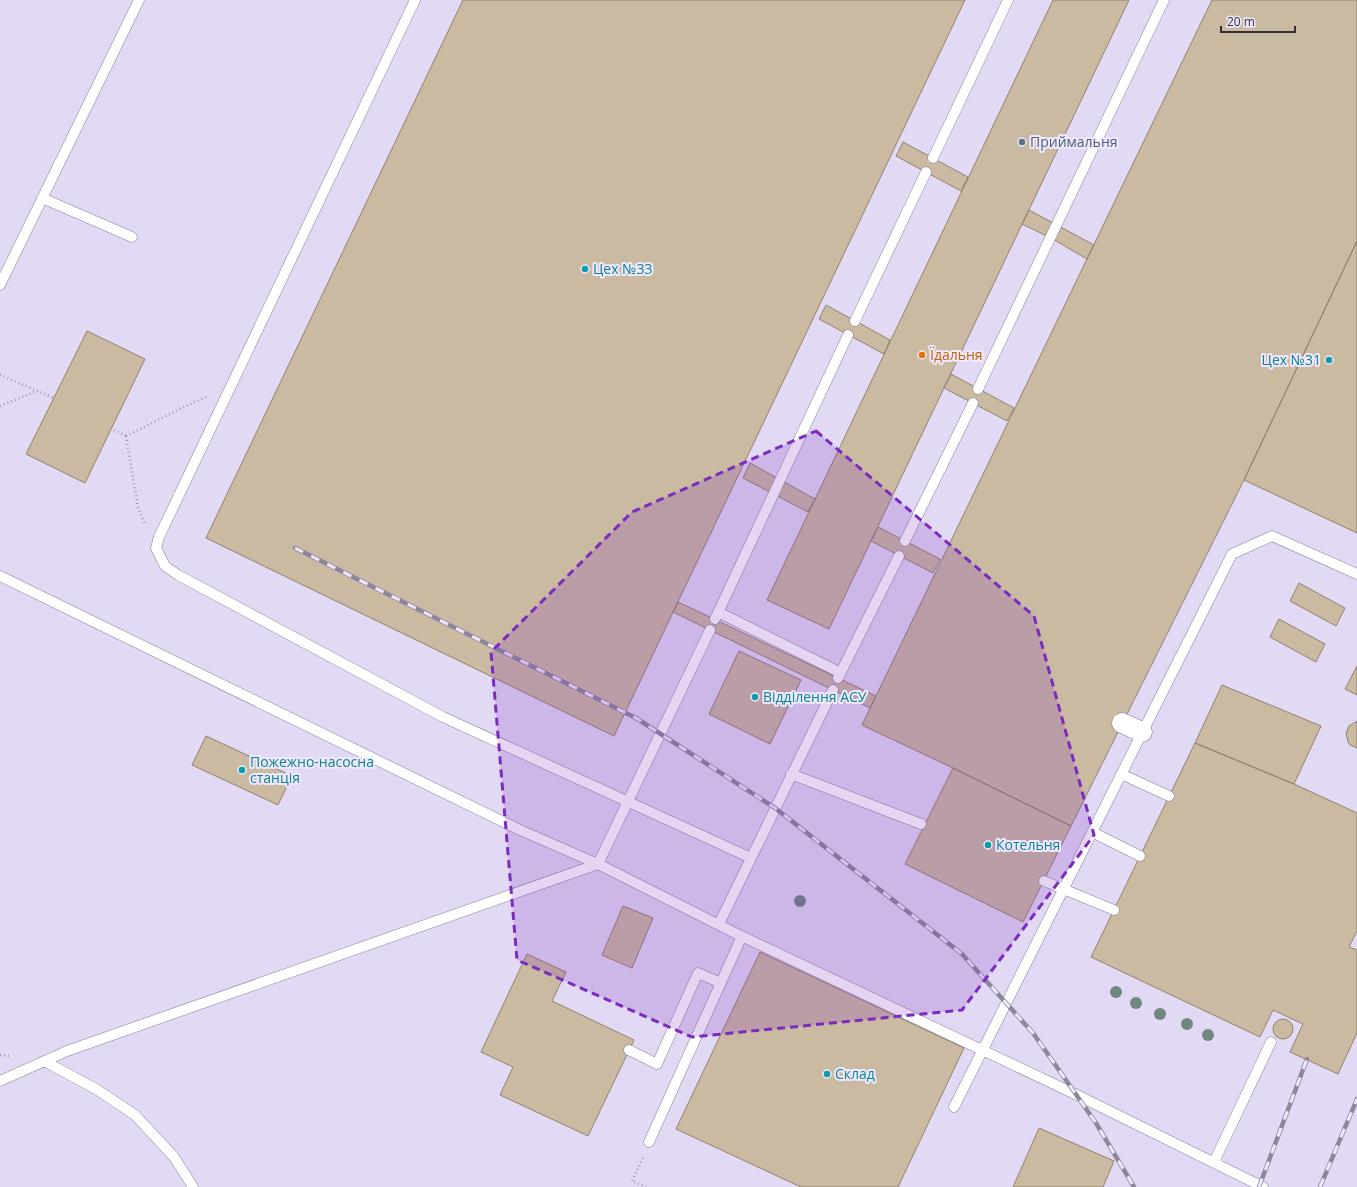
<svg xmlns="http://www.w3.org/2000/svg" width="1357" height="1187" font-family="'Open Sans',sans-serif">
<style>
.building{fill:#cabaa2;stroke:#91826b}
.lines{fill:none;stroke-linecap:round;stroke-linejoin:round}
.lane-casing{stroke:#877f97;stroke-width:11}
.street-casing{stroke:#877f97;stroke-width:21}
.path{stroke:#a099ad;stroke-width:2.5;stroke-dasharray:1 3;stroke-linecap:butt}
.lane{stroke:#fff;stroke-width:10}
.street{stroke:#fff;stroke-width:20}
.rail-casing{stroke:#8d879a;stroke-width:4.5}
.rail{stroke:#efe8fe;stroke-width:3;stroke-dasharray:9;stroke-linecap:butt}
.tree{fill:#708880}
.marked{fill:#7b2cbf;fill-opacity:0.2;stroke:#7b2cbf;stroke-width:3;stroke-dasharray:8 5;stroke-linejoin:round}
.service-dot{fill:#5c6f8a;stroke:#efe8fe;stroke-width:1.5}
.culture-dot{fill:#0f9aa8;stroke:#efe8fe;stroke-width:1.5}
.food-dot{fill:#e8710a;stroke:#efe8fe;stroke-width:1.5}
.labels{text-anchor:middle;stroke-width:4;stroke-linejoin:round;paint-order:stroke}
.service-label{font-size:14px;fill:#4e5e75;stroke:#efe8fe;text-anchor:start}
.culture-label{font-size:14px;fill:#0d838f;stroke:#efe8fe;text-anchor:start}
.food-label{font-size:14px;fill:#c56008;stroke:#efe8fe;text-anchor:start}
</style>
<rect width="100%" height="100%" fill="#e2daf4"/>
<path class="building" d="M463 0H965L614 736 206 538Z
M1053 0H1129L829 629 767 600Z
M1212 0H1357V241L1244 480 1071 826 953 768 862 725Z
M903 142 968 177 961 191 896 156Z
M1029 210 1094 245 1087 259 1051 238 1022 224Z
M1357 241V533L1244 480Z
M826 305 890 340 884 354 819 319Z
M87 331 145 359 85 483 26 454Z
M951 374 1014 408 1007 421 944 388Z
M750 463 815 499 808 512 743 478Z
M878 527 940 559 933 573 871 541Z
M1299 583 1345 608 1336 626 1290 601Z
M678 602 876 696 870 708 673 612Z
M1279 619 1325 644 1316 662 1270 637Z
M739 651 801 680 770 744 709 714Z
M1357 666V695L1345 689Z
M1222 685 1321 726 1294 784 1195 743Z
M1357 721V748L1350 745 1348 742 1346 733 1349 726Z
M206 736 292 776 278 805 192 765Z
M1195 743 1294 784 1357 813V931L1349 947 1357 950V1033L1338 1074 1290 1052 1303 1024 1273 1010 1260 1037 1091 957Z
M953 768 1071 826 1023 922 905 864Z
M623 906 653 918 632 968 602 955Z
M760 952 964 1048 898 1187H801L676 1129Z
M527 954 566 972 552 1001 634 1040 588 1136 500 1095 513 1067 481 1052Z
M1273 1029a10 10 0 1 1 20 0a10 10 0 1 1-20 0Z
M1039 1128 1114 1161 1103 1187H1013Z"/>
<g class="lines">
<defs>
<path id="lane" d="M415 0 159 537 156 548 165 566 178 575 443 717 751 858
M933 158 1008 0
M42 198 132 237
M0 285 139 0
M855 321 926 172
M978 389 1164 0
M905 541 973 403
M0 576 520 830 598 864 735 933 1075 1094 1263 1187
M718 612 841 673
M715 619 848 335
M838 678 899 556
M791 774 921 824
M1121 774 1169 796
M1092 832 1140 856
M1044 881 1114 910
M719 924 833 690
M629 1050 657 1064 698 973 721 983
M44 1061 96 1089 135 1115 174 1157 193 1187
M0 1081 67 1051 598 864 710 630
M954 1107 1232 554 1272 536 1357 574
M649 1142 742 936
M1214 1162 1271 1042"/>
<path id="street" d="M1122 723 1142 732"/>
</defs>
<use href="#lane" class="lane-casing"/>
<use href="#street" class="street-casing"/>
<path class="path" d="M0 375 54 398
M0 406 37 391
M114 430 126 436
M126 436 138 508 145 524
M126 436 182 408 206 397
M0 1055 9 1056
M643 1158 632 1181 646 1187"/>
<use href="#lane" class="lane"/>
<use href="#street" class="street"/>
<defs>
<path id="rail" d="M295 548 636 718 775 808 962 954 1033 1033 1096 1123 1134 1187
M1259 1187 1307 1059
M1320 1187 1357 1099"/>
</defs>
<use href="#rail" class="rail-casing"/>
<use href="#rail" class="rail"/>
</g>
<g class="tree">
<circle cx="800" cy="901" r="6"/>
<circle cx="1116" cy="992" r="6"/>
<circle cx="1136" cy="1003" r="6"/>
<circle cx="1160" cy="1014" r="6"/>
<circle cx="1187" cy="1024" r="6"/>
<circle cx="1208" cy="1035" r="6"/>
</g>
<path class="marked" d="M816 431 1034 616 1094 835 962 1010 692 1037 517 960 491 652 632 512Z"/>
<circle class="service-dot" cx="1022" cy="142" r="4"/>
<g class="culture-dot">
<circle cx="585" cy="269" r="4"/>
<circle cx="1329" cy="360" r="4"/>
<circle cx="755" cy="697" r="4"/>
<circle cx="242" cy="770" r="4"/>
<circle cx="988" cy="845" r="4"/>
<circle cx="827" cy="1074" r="4"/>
</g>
<circle class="food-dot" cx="922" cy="355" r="4"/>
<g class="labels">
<g class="service-label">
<text x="1030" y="147">Приймальня</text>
</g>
<g class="culture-label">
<text x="593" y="274">Цех №33</text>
<text x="1321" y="365" text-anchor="end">Цех №31</text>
<text x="763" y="702">Відділення АСУ</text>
<text x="250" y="767">Пожежно-насосна<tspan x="250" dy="16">станція</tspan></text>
<text x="996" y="850">Котельня</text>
<text x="835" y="1079">Склад</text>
</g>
<g class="food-label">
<text x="930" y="360">Їдальня</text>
</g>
</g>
<path d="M1221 26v6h74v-6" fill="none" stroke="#312e38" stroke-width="2"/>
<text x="1227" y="26" font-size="12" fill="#312e38" stroke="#efe8fe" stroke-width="3" paint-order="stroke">20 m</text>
</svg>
